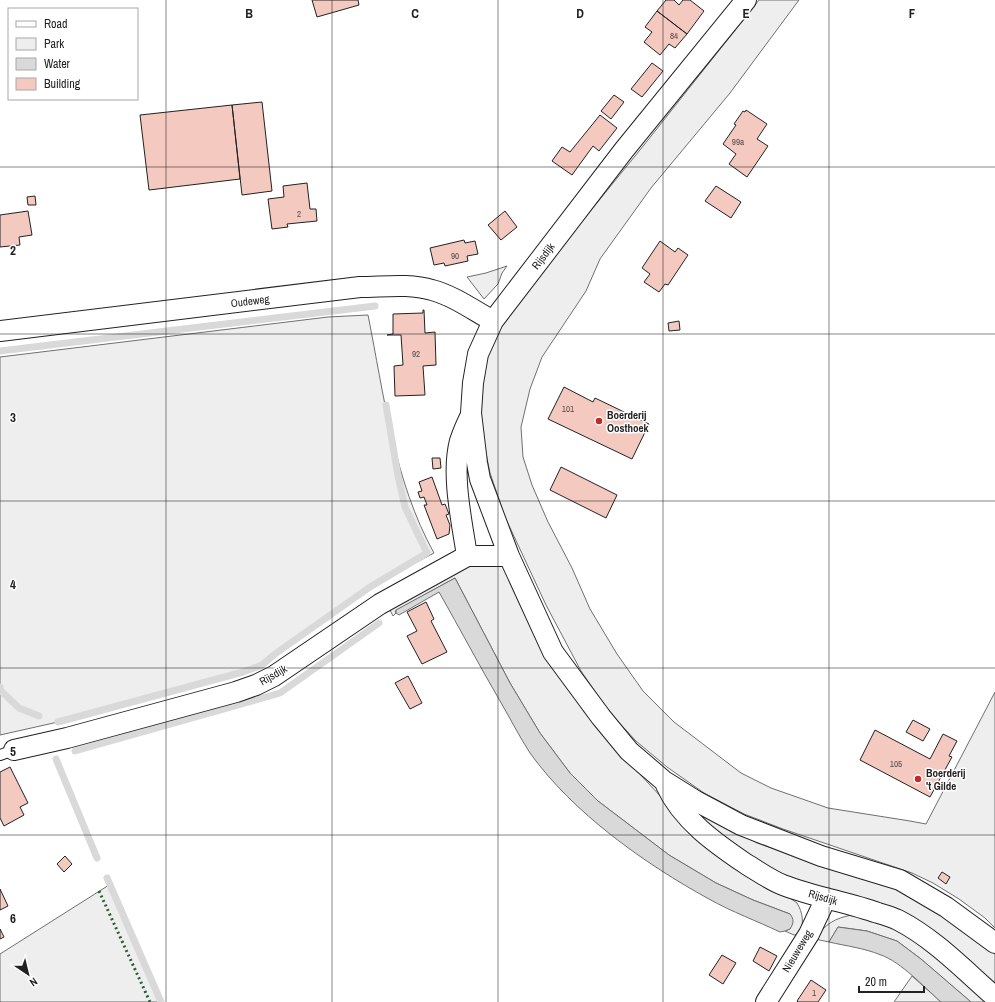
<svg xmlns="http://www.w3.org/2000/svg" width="995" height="1002" font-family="'Archivo Narrow',sans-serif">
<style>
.green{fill:#eee;stroke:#6f6f6f}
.water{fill:#d9d9d9;stroke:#6f6f6f}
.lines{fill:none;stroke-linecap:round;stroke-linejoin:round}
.stream{stroke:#d9d9d9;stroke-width:7}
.building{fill:#f3c9c0;stroke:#222}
.lane-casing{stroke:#222;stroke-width:12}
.street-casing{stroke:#222;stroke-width:22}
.lane{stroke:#fff;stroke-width:10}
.street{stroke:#fff;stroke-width:20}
.hedge{stroke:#2f5e38;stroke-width:3;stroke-dasharray:2 3;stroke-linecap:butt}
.grid{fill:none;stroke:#222;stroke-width:1;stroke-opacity:0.55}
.poi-dot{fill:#c62828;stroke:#fff;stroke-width:1.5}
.labels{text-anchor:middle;stroke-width:3;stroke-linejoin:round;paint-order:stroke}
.number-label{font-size:9px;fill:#564c4a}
.street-label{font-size:11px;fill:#222;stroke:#fff}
.poi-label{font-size:11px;font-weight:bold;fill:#222;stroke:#fff;text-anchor:start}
.grid-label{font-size:13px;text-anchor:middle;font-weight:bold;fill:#222;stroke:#fff;stroke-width:3;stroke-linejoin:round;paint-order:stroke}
</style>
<rect width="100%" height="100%" fill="#fff"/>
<path class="green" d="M759 0H799L730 93 651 188 600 259 586 291 542 357 530 389 521 427 523 457 532 485 548 522 572 568 590 609 617 654 643 691 674 722 741 773 771 788 828 808 910 821 926 824 995 692V928L985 918 959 899 933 883 912 873 783 829 744 814 704 793 667 767 636 741 610 713 581 671 546 605 505 517 490 473 482 434 480 404 488 347 504 320 544 268 644 145Z
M507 266 502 273 498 284 484 299 467 277 486 273Z
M368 315C384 395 394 481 434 553L370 587 275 654 262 665 243 672 58 722 0 735V357L328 317Z
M466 564 505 565 562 678 585 713 612 744 688 826 797 903C803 913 804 923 800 934L794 935 785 931 790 929V914L753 900 716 883 669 855 598 801 570 773 540 733 510 683 455 578 395 611 396 613 393 616 389 608Z
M682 802 757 843 799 857 883 882 918 899 963 928 995 953V988L834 892 762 868Z
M109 885 160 1002H0V954Z
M852 915 880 920 921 942 989 1002H971L921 959 897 941 867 931 838 927 829 942 815 939C825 924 835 918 852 915Z
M912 976 941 1002H894Z"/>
<path class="water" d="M455 578 510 683 540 733 570 773 598 801 669 855 716 883 753 900 790 914C794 919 794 923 790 929L785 931 780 932C757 921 732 912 709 899 645 864 573 813 530 753 519 736 510 718 500 701 479 665 460 629 439 592L399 615 396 613V610Z
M838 927 867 931 897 941 921 959 971 1002H941C924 987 901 962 881 955 864 948 846 946 829 942Z"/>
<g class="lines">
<path class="stream" d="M0 351 375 306
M0 687 1 691 19 708 39 716
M58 722 243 672 262 665 275 654 370 587 427 553 405 507 398 476 386 405
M75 751 280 693 379 623
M56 759 97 858
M107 878 161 1002"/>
</g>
<path class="building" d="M312 0H358L359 5 317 17Z
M666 0H674L679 5 683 0H690L704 11 687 34 657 11Z
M657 11 687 34 675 48 669 44 660 55 644 42 652 32 645 27Z
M652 63 663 71 642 97 631 89Z
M614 95 624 102 611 119 601 111Z
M262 102 272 191 242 195 232 105Z
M232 105 240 179 149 190 140 115Z
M746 110 767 124 757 139 768 146 747 177 729 164 736 154 723 144 736 125 734 124 743 111 745 112Z
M600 115 617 128 599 151 593 146 572 175 552 161 562 147 570 152Z
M307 183 310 209H316L317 221 287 224 288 227 272 229 268 199 284 197 283 186Z
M716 186 741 202 731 218 705 201Z
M35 196 36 205H28L27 197Z
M28 211 32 235 19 237 20 245 0 247V215Z
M505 211 517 227 501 240 488 225Z
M464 240 465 243 475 241 478 254 467 256 468 261 445 266 444 263 434 265 430 248Z
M660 241 675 252 678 248 688 255 668 285 665 284 659 292 644 282 650 274 642 268Z
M423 310H424L425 333 435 332 436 365 423 366 425 395 395 396 394 366 403 365 401 335H387L393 334V314L423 313Z
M679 321 680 330 669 331 668 323Z
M564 387 593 402 595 398 649 424 632 459 548 419Z
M432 458H440L441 468 433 469Z
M561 467 617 495 606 518 550 490Z
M432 477 442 505 445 504 449 514 446 515 450 525 449 534 437 539 424 505H427L424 497 420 498 418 492 422 491 419 482Z
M426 602 434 619 431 621 447 652 422 664 407 636 417 631 407 612Z
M408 676 422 703 410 709 395 683Z
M913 720 930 729 923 741 906 732Z
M875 730 930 759 943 734 957 741 949 756 952 757 930 797 860 760Z
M10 767 28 803 20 807 24 815 4 826 0 818V772Z
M65 856 72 864 64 872 57 864Z
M942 872 950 877 946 884 938 878Z
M0 889 8 906 0 910Z
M0 929 4 937 0 939Z
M760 947 777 956 769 971 753 961Z
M722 955 736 963 723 984 709 975Z
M811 980 826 990 818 1002H798L797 1001Z"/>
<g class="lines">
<defs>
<path id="lane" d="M0 755 14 750"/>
<path id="street" d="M746 0 624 150 493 321 478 354 473 383 471 413 477 463 480 479 509 556 553 652 601 717 629 751 664 781 696 801 741 825 821 856 900 880 946 907 995 943
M0 331 360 287C383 287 409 283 432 290 454 296 473 310 493 321
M467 556C462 522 451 474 460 441 463 432 467 423 471 415
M14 750 67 738 236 692 256 685 274 676 380 604 467 556H509
M666 785C682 820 715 843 746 864 758 871 770 880 783 885 814 897 847 902 878 913 885 915 892 917 898 920 935 939 965 971 995 997
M766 1002 809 934 826 898"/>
</defs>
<use href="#lane" class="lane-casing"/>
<use href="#street" class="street-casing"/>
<use href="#lane" class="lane"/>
<use href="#street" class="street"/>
<path class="hedge" d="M99 891 150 1002"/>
</g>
<path class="grid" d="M166 0V1002M332 0V1002M498 0V1002M663 0V1002M829 0V1002M0 167H995M0 334H995M0 501H995M0 668H995M0 835H995"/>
<g class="poi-dot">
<circle cx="599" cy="421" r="4"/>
<circle cx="918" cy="779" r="4"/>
</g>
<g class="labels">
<g class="number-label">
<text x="674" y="39">84</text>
<text x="738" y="145">99a</text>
<text x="299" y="217">2</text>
<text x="455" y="259">90</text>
<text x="416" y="357">92</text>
<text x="568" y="412">101</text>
<text x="896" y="767">105</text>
<text x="814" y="996">1</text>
</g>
<g class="street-label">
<text transform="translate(543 256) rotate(-53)" y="4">Rijsdijk</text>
<text transform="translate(250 301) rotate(-7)" y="4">Oudeweg</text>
<text transform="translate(273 675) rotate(-30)" y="4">Rijsdijk</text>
<text transform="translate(823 897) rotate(16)" y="4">Rijsdijk</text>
<text transform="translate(797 951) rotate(-59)" y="4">Nieuweweg</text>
</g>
<g class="poi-label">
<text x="607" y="419">Boerderij<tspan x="607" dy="13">Oosthoek</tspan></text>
<text x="926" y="777">Boerderij<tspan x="926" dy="13">'t Gilde</tspan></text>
</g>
</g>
<g class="grid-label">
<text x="249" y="18">B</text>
<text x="415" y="18">C</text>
<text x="580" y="18">D</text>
<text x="746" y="18">E</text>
<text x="912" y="18">F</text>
<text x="13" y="255">2</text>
<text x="13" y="422">3</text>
<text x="13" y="589">4</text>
<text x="13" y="756">5</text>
<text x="13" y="923">6</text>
</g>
<rect x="8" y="8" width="130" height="92" fill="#ffffff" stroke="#a7a7a7"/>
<rect x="16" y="21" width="20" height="6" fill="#ffffff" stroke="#a7a7a7"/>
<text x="44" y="28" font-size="12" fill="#222222">Road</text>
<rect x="16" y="38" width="20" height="12" fill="#eeeeee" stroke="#a7a7a7"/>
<text x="44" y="48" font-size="12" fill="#222222">Park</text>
<rect x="16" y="58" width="20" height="12" fill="#d9d9d9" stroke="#a7a7a7"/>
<text x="44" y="68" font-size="12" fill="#222222">Water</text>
<rect x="16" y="78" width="20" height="12" fill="#f3c9c0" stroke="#a7a7a7"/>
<text x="44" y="88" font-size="12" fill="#222222">Building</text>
<g transform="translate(28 974) rotate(145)" stroke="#ffffff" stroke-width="3" paint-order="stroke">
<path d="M0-3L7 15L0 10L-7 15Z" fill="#222222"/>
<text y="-6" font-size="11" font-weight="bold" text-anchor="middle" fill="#222222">N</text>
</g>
<path d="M859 986v6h65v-6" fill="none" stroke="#222222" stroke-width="2"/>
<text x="865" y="986" font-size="12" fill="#222222" stroke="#ffffff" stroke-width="3" paint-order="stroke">20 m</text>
</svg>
